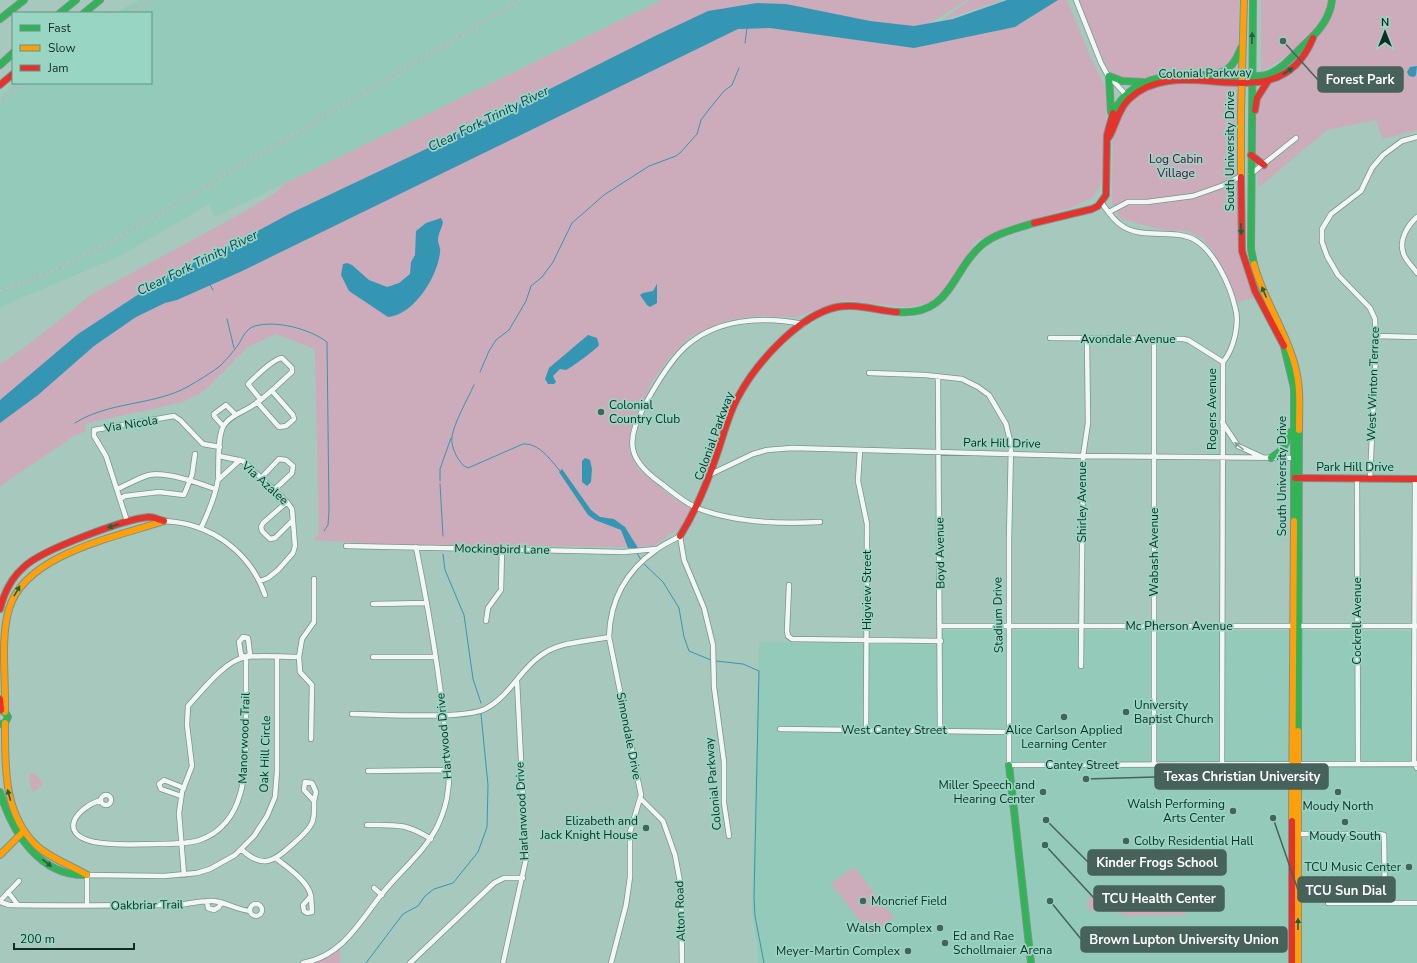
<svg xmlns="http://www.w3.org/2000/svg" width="1417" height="963" font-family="'Nunito Sans',sans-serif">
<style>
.built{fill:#93cab9}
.green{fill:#ccabba}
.water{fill:#3596b4}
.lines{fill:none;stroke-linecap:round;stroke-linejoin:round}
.stream{stroke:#3596b4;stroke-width:1}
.street-casing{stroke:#79948c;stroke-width:6}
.fast-casing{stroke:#79948c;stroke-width:8}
.slow-casing{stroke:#79948c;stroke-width:8}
.jam-casing{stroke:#79948c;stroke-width:8}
.street{stroke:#f2f7f5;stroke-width:4.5}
.fast{stroke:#30b455;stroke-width:6}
.slow{stroke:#ff9f0a;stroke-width:6}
.jam{stroke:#e5322d;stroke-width:6}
.rail-casing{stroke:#afb9b5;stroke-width:2.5}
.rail{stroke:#98d6c3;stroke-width:1;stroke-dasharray:3;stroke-linecap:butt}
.oneway{fill:#1e6238}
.oneway2{fill:#8d9b97}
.poi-dot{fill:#46625a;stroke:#98d6c3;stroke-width:1.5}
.labels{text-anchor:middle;stroke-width:3.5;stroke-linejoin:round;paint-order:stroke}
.street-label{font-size:12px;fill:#122b24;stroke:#98d6c3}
.park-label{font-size:12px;fill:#6b023f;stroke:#98d6c3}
.poi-label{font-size:12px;fill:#122b24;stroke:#98d6c3;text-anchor:end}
.water-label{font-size:13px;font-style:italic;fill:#09435d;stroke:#98d6c3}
.leader{fill:none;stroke:#46625a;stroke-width:1.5}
.callout-dot{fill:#46625a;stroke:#98d6c3;stroke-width:1.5}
.callout{fill:#46625a;stroke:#46625a;stroke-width:1.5}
.callout-label{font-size:13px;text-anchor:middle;font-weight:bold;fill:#fff}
</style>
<rect width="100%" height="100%" fill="#a6c8bd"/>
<path class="built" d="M139 0H662L215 217 209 204 120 256 0 307V97L15 83H151V13H115Z
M942 630 1417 631V963H758V951L752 913 759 642 942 645Z"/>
<path class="green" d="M662 0H967L915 32 803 7 801 32 913 48 1015 27 1058 0H1067L1090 56 1108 92 1101 184 1093 197 1073 207 1009 226 976 241 947 286 930 303 906 307 844 300 796 317 756 316 728 320 691 336 669 358 651 383 630 432 629 450 638 469 673 498 692 509 680 528 653 546 629 547 377 544 314 540 319 533 315 349 276 334 248 347 204 391 183 402 88 423 85 425 86 431 74 436 0 486V364L24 348 91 295 224 223 273 195 284 184Z
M970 0H1003L941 21Z
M1079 0H1239L1237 73 1180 71 1138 80 1122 78 1111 72 1100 55Z
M1261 0H1332C1316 32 1293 57 1261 71Z
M1334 0H1417V130L1383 139 1376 120 1327 130 1259 187C1256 159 1248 109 1268 86L1311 49 1334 10Z
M1185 84 1235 85 1237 88C1238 116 1240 145 1239 173 1239 221 1232 254 1255 298L1237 302 1212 249 1203 239 1188 231 1165 230 1121 219 1112 203V194L1113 138 1119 115 1130 101 1148 90 1160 85Z
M31 773H34L43 782 42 785 34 792 32 791 29 775Z
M854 867 894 918 872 936 831 884Z
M1185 890V915L1123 916V913L1111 912 1105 906V900L1108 896 1123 894V891Z
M1092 895 1097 896 1102 901 1101 907 1096 911 1090 910 1087 906 1089 902 1087 900Z
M340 949V963H311Z"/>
<path class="water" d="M1007 0H1058L1015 27 914 48 770 28 738 29 240 272 177 300 165 303 136 317 94 346 38 395 0 423V400L78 334 168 275 239 241 291 213 502 113 655 36 708 11 757 3 786 4 870 21 914 26 953 19Z
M1417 66 1416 75 1414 77 1409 76 1407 72 1410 67Z
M441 218 443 222C442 228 438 234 438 240 438 244 441 248 440 252 438 276 414 315 388 317L349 291 341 275 343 264 347 263 352 265 369 280 387 287 399 283 410 274 411 262 415 255 416 231 426 223Z
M657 284V303L650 307 647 305 640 295 643 293 653 291Z
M588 335 597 338 599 345C598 348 568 370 566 370 564 370 562 369 560 369L553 376 556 382 554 384H548L545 379 549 368Z
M585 458 590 460 592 469 591 482 587 486 582 482V461Z
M562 469 591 510 600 517 614 519 625 527 638 548H628L621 530 595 520 588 515 559 472Z"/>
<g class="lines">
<path class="stream" d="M745 43 747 28
M210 285 213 290
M227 319 234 348
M480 372 489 351 496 340 509 330 526 301 531 286 542 277 553 262 572 223 604 195 649 166 676 156 681 152 697 134 701 120 710 108 724 91 732 85 739 68
M474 385C468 398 453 425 452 437 450 446 459 465 468 468L523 444C539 443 550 459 560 471
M75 423C109 401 154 406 189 386 199 380 211 373 220 366 226 360 233 352 238 345 243 338 245 329 255 326 276 320 310 329 327 342L329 510 328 525 324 531
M440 481V469L451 438
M440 484 443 536
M637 553 641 560
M443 554 445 570 464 615 473 679 481 703
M643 563 663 582 679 608 684 637 689 651 711 660
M716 661 743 664 759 671 754 897 755 916 764 963
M366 963 403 914 418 906 425 896 434 889 453 883 478 852 487 827 488 785 481 714"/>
<defs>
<path id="street" d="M1076 0 1101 63 1107 74 1127 96
M1251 174 1296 138
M1101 202C1107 210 1113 220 1121 225 1140 240 1174 228 1195 240 1214 251 1230 285 1235 307 1240 323 1234 349 1223 362L1222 766
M1109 212 1128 202H1147L1193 196 1224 185 1241 176
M1417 217C1408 225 1399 239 1403 252 1404 259 1413 267 1417 273
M803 324C763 316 715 318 683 349 668 364 657 383 647 401 639 416 628 436 634 453 638 465 652 477 662 484 673 493 684 502 697 508 734 523 781 524 820 522
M1376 336 1417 337
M1050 338 1183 339 1188 340 1223 362
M1154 339V765
M869 373 925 375 962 379 978 387 989 395 1006 424 1011 445 1009 541V765L1417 764
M938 376 940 731
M257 402 279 427 286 426 294 419 293 415 272 391
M1222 422 1238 446 1262 457
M223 426 214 416V414L226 405 236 415
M860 450 858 481 867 524 866 730
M219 456 243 461 287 502 292 509 295 546 293 553 278 570 268 578 260 581
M711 474 753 454 767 450 792 448 1083 456 1296 458
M261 478 279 459 286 460 293 466 292 473 273 491
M1357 478 1358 764
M1370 478 1376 352 1375 319 1370 308 1338 275 1327 256 1322 242V229L1331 214 1361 191 1372 168 1383 155 1402 141 1417 137
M1415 479 1414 761 1417 768
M218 480 240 460
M117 489C127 485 138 478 149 475 166 471 199 483 215 489
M120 499 125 496 159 492 184 495 192 475 195 454
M287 502 263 523 261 527 262 531 270 539 275 538 293 520
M127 521 106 456 94 436V430L174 416 180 420 203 444 220 447
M164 521C210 523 250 551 265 595
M201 528C208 513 216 495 218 479 219 464 217 440 223 427 227 419 237 414 245 410 263 401 277 385 292 372V368L282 358C273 359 255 377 248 384L261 400
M346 546 624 552 656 549
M789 585 787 631 788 636 792 639 941 641
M373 604 427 603
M486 621 488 608 501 590 502 549
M941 626H1417
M243 637 248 638 250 654 246 657 241 655 239 642Z
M373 657H436
M1081 666 1083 456 1088 423 1087 339
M352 714C382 714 462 720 485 709 509 697 519 671 540 656 560 641 585 642 609 637
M780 729 1009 732
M311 739 312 685 300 672 299 657 302 639 314 622V579
M368 771 449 770
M305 782 312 783 316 792 314 801 304 790Z
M101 800a5 5 0 1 1 10 0a5 5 0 1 1-10 0Z
M181 796 161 789 159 784 164 780 184 788
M641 799 663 821 675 855 681 887 682 963
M101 800C76 808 57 834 94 842 115 846 137 844 158 844 172 844 188 844 200 840 248 823 246 765 246 724 246 702 246 679 246 657
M367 825C397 825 405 823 431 839
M1296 834H1379L1384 835 1385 903
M241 849C263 870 274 861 293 844 300 838 308 831 312 823 315 816 314 808 314 801
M277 859C288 868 308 881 311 896
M184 875 179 813 182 792 192 766 187 725 188 706C202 691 225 660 246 657 263 655 282 657 299 657
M374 888 382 895
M8 892 18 905
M311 896 312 912 307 913 304 911 303 905Z
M0 901 19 881
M207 901 208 908 214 910 219 907 221 902
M0 902 9 905C64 906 118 905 173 905 186 905 200 900 213 901 226 902 237 910 250 911
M1328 903H1417
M250 910a6 6 0 1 1 12 0a6 6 0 1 1-12 0Z
M87 905V875L164 876 197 873 210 869 235 855 254 836 267 816 275 797 277 771V657
M303 963C342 956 359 923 381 895 399 872 425 852 438 825 443 814 447 802 448 790 451 770 447 749 445 730 439 668 428 607 416 547
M410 963 494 883 504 878H523
M503 963 526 859 517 681
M611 963 626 905 630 877V832L641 795 609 637C610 601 626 571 656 550 663 544 672 541 680 536L684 560 704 608 713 645 714 687 724 762V803L729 836"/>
<path id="fast" d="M1253 0 1251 249 1254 264
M60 13 76 0
M84 13 100 0
M0 19 24 0
M0 65 13 53
M1216 74C1230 71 1236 61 1241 48
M1111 112 1109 76 1122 81 1142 82
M1113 113C1136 66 1192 75 1236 76 1247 76 1258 78 1269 74 1284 68 1294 54 1306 43 1319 31 1330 18 1332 0
M897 312C952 317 951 270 983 244 997 233 1018 228 1034 223
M1284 346 1294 388V521
M1271 458 1283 449 1291 432
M0 710 5 712 8 717 5 723 0 724
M1298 731 1299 430
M1009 765 1031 963
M0 792C12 832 40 877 87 875"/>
<path id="slow" d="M1241 177V110L1244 0
M1254 264C1263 300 1286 330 1295 366 1301 387 1299 409 1299 430
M5 712C6 680 0 639 9 609 25 554 116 537 164 521
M5 723C5 766 3 814 37 846 51 859 71 865 87 875
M1292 821 1294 521
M0 855 22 833
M1298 963V731"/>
<path id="jam" d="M0 85 13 74
M1255 110 1257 98 1268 81
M1109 137C1116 125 1118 109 1129 99 1182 48 1277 126 1313 38
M1251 155 1264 165
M1241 177 1242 251 1255 291 1284 346
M1034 223 1092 209 1098 206 1106 195 1107 135 1113 113
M1295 478 1417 479
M680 536C697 509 708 481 718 451 724 433 729 413 738 397 756 363 799 315 837 307 857 303 878 311 897 312
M0 609C4 593 11 578 24 567 41 550 125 519 149 517 154 517 159 520 164 521
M0 699 1 710
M1292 963V821"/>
</defs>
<use href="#street" class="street-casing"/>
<use href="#fast" class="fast-casing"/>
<use href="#slow" class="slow-casing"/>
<use href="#jam" class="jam-casing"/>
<use href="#street" class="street"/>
<use href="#fast" class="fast"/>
<use href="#slow" class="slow"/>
<use href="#jam" class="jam"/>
<defs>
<path id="rail" d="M129 13 151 0
M0 103 23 83
M0 291 55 270 117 239 520 0"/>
</defs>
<use href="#rail" class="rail-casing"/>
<use href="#rail" class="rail"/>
</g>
<defs><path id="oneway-solid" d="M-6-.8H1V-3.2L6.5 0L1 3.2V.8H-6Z"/></defs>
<g class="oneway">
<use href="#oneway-solid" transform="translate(1252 38) rotate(-88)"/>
<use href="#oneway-solid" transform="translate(1288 71) rotate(-33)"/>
<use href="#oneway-solid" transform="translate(1241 229) rotate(88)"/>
<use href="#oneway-solid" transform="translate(1264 292) rotate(-113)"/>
<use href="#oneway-solid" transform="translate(113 526) rotate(162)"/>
<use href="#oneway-solid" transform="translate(17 591) rotate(-60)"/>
<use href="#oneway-solid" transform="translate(9 795) rotate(-105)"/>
<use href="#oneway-solid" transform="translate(47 863) rotate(38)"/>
<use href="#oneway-solid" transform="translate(1298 924) rotate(-90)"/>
</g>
<use class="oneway2" href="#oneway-solid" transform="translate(1239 446) rotate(-141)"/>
<g class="poi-dot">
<circle cx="601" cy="412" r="4"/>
<circle cx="1126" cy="712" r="4"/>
<circle cx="1064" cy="717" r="4"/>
<circle cx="1043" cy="792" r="4"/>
<circle cx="1338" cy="792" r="4"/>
<circle cx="1233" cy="811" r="4"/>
<circle cx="1345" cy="822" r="4"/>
<circle cx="646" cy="828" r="4"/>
<circle cx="1126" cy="841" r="4"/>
<circle cx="1409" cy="867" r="4"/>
<circle cx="863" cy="901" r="4"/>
<circle cx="940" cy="928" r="4"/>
<circle cx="945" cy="943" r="4"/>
<circle cx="908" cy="951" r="4"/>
</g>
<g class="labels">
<g class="street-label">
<text transform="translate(1205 73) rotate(-1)" y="4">Colonial Parkway</text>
<text transform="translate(1230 151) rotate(-90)" y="4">South University Drive</text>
<text x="1128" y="343">Avondale Avenue</text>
<text transform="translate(1373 384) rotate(-88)" y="4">West Winton Terrace</text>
<text transform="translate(1212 409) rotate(-90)" y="4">Rogers Avenue</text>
<text transform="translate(131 424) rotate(-9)" y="4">Via Nicola</text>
<text transform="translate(714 436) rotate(-70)" y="4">Colonial Parkway</text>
<text transform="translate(1002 443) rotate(1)" y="4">Park Hill Drive</text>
<text x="1355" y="471">Park Hill Drive</text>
<text transform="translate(1282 476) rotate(-90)" y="4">South University Drive</text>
<text transform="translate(265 483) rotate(42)" y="4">Via Azalee</text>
<text transform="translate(1082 502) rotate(-90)" y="4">Shirley Avenue</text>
<text transform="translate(502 549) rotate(1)" y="4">Mockingbird Lane</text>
<text transform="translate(1154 552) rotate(-90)" y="4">Wabash Avenue</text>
<text transform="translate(940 553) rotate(-91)" y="4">Boyd Avenue</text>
<text transform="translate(867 590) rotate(-90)" y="4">Higview Street</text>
<text transform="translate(998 615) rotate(-91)" y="4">Stadium Drive</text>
<text transform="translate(1357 621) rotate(-90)" y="4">Cockrell Avenue</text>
<text x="1179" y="630">Mc Pherson Avenue</text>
<text x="894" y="734">West Cantey Street</text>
<text transform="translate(444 736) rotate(-95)" y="4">Hartwood Drive</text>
<text transform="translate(629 736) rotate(79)" y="4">Simondale Drive</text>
<text transform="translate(244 738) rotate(-88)" y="4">Manorwood Trail</text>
<text transform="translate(265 754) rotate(-88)" y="4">Oak Hill Circle</text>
<text x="1082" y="769">Cantey Street</text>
<text transform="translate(713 784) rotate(-95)" y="4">Colonial Parkway</text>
<text transform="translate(522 811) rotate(-93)" y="4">Harlanwood Drive</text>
<text transform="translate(147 905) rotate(-1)" y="4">Oakbriar Trail</text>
<text transform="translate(680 911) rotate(-92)" y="4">Alton Road</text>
</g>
<g class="park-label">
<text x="1176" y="163">Log Cabin<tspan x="1176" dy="14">Village</tspan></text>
</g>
<g class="poi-label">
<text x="609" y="409" text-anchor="start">Colonial<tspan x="609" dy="14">Country Club</tspan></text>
<text x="1134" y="709" text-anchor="start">University<tspan x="1134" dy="14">Baptist Church</tspan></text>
<text x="1064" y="734" text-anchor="middle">Alice Carlson Applied<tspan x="1064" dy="14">Learning Center</tspan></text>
<text x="1035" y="789">Miller Speech and<tspan x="1035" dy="14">Hearing Center</tspan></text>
<text x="1225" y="808">Walsh Performing<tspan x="1225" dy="14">Arts Center</tspan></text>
<text x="1338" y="810" text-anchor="middle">Moudy North</text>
<text x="638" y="825">Elizabeth and<tspan x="638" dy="14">Jack Knight House</tspan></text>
<text x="1345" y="840" text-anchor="middle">Moudy South</text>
<text x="1134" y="845" text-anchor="start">Colby Residential Hall</text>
<text x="1401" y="871">TCU Music Center</text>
<text x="871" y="905" text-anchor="start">Moncrief Field</text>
<text x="932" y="932">Walsh Complex</text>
<text x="953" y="940" text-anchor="start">Ed and Rae<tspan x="953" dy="14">Schollmaier Arena</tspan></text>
<text x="900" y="955">Meyer-Martin Complex</text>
</g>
<g class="water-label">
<text transform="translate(488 118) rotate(-26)" y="5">Clear Fork Trinity River</text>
<text transform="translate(197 262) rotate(-26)" y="5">Clear Fork Trinity River</text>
</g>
</g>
<path class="leader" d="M1283 41L1318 80M1086 779L1155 777M1046 820L1088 862M1273 818L1298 890M1045 845L1094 898M1050 901L1081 939"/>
<g class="callout-dot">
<circle cx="1283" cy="41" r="4"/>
<circle cx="1086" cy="779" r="4"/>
<circle cx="1046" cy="820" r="4"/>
<circle cx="1273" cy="818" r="4"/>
<circle cx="1045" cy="845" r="4"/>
<circle cx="1050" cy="901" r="4"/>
</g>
<g class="callout">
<rect x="1318" y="67" width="85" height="25" rx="4"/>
<rect x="1155" y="764" width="173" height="25" rx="4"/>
<rect x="1088" y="850" width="138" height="25" rx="4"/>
<rect x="1298" y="877" width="97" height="25" rx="4"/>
<rect x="1094" y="886" width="130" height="25" rx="4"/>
<rect x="1081" y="927" width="206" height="25" rx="4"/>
</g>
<g class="callout-label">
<text x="1360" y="84">Forest Park</text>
<text x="1242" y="781">Texas Christian University</text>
<text x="1157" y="867">Kinder Frogs School</text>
<text x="1346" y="895">TCU Sun Dial</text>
<text x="1159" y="903">TCU Health Center</text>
<text x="1184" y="944">Brown Lupton University Union</text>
</g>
<rect x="12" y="12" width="140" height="72" fill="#98d6c3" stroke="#629283"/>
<rect x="20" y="25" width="20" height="6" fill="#30b455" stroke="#629283"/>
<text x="48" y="32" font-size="12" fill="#122b24">Fast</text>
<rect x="20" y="45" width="20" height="6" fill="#ff9f0a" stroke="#629283"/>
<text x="48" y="52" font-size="12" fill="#122b24">Slow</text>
<rect x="20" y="65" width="20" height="6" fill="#e5322d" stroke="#629283"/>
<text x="48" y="72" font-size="12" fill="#122b24">Jam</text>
<g transform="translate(1385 32)" stroke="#98d6c3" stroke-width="3" paint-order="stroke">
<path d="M0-3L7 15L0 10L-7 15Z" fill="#122b24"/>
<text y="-6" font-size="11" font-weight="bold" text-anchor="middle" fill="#122b24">N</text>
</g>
<path d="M14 943v6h120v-6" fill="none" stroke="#122b24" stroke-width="2"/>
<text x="20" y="943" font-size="12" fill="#122b24" stroke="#98d6c3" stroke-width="3" paint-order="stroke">200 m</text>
</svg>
